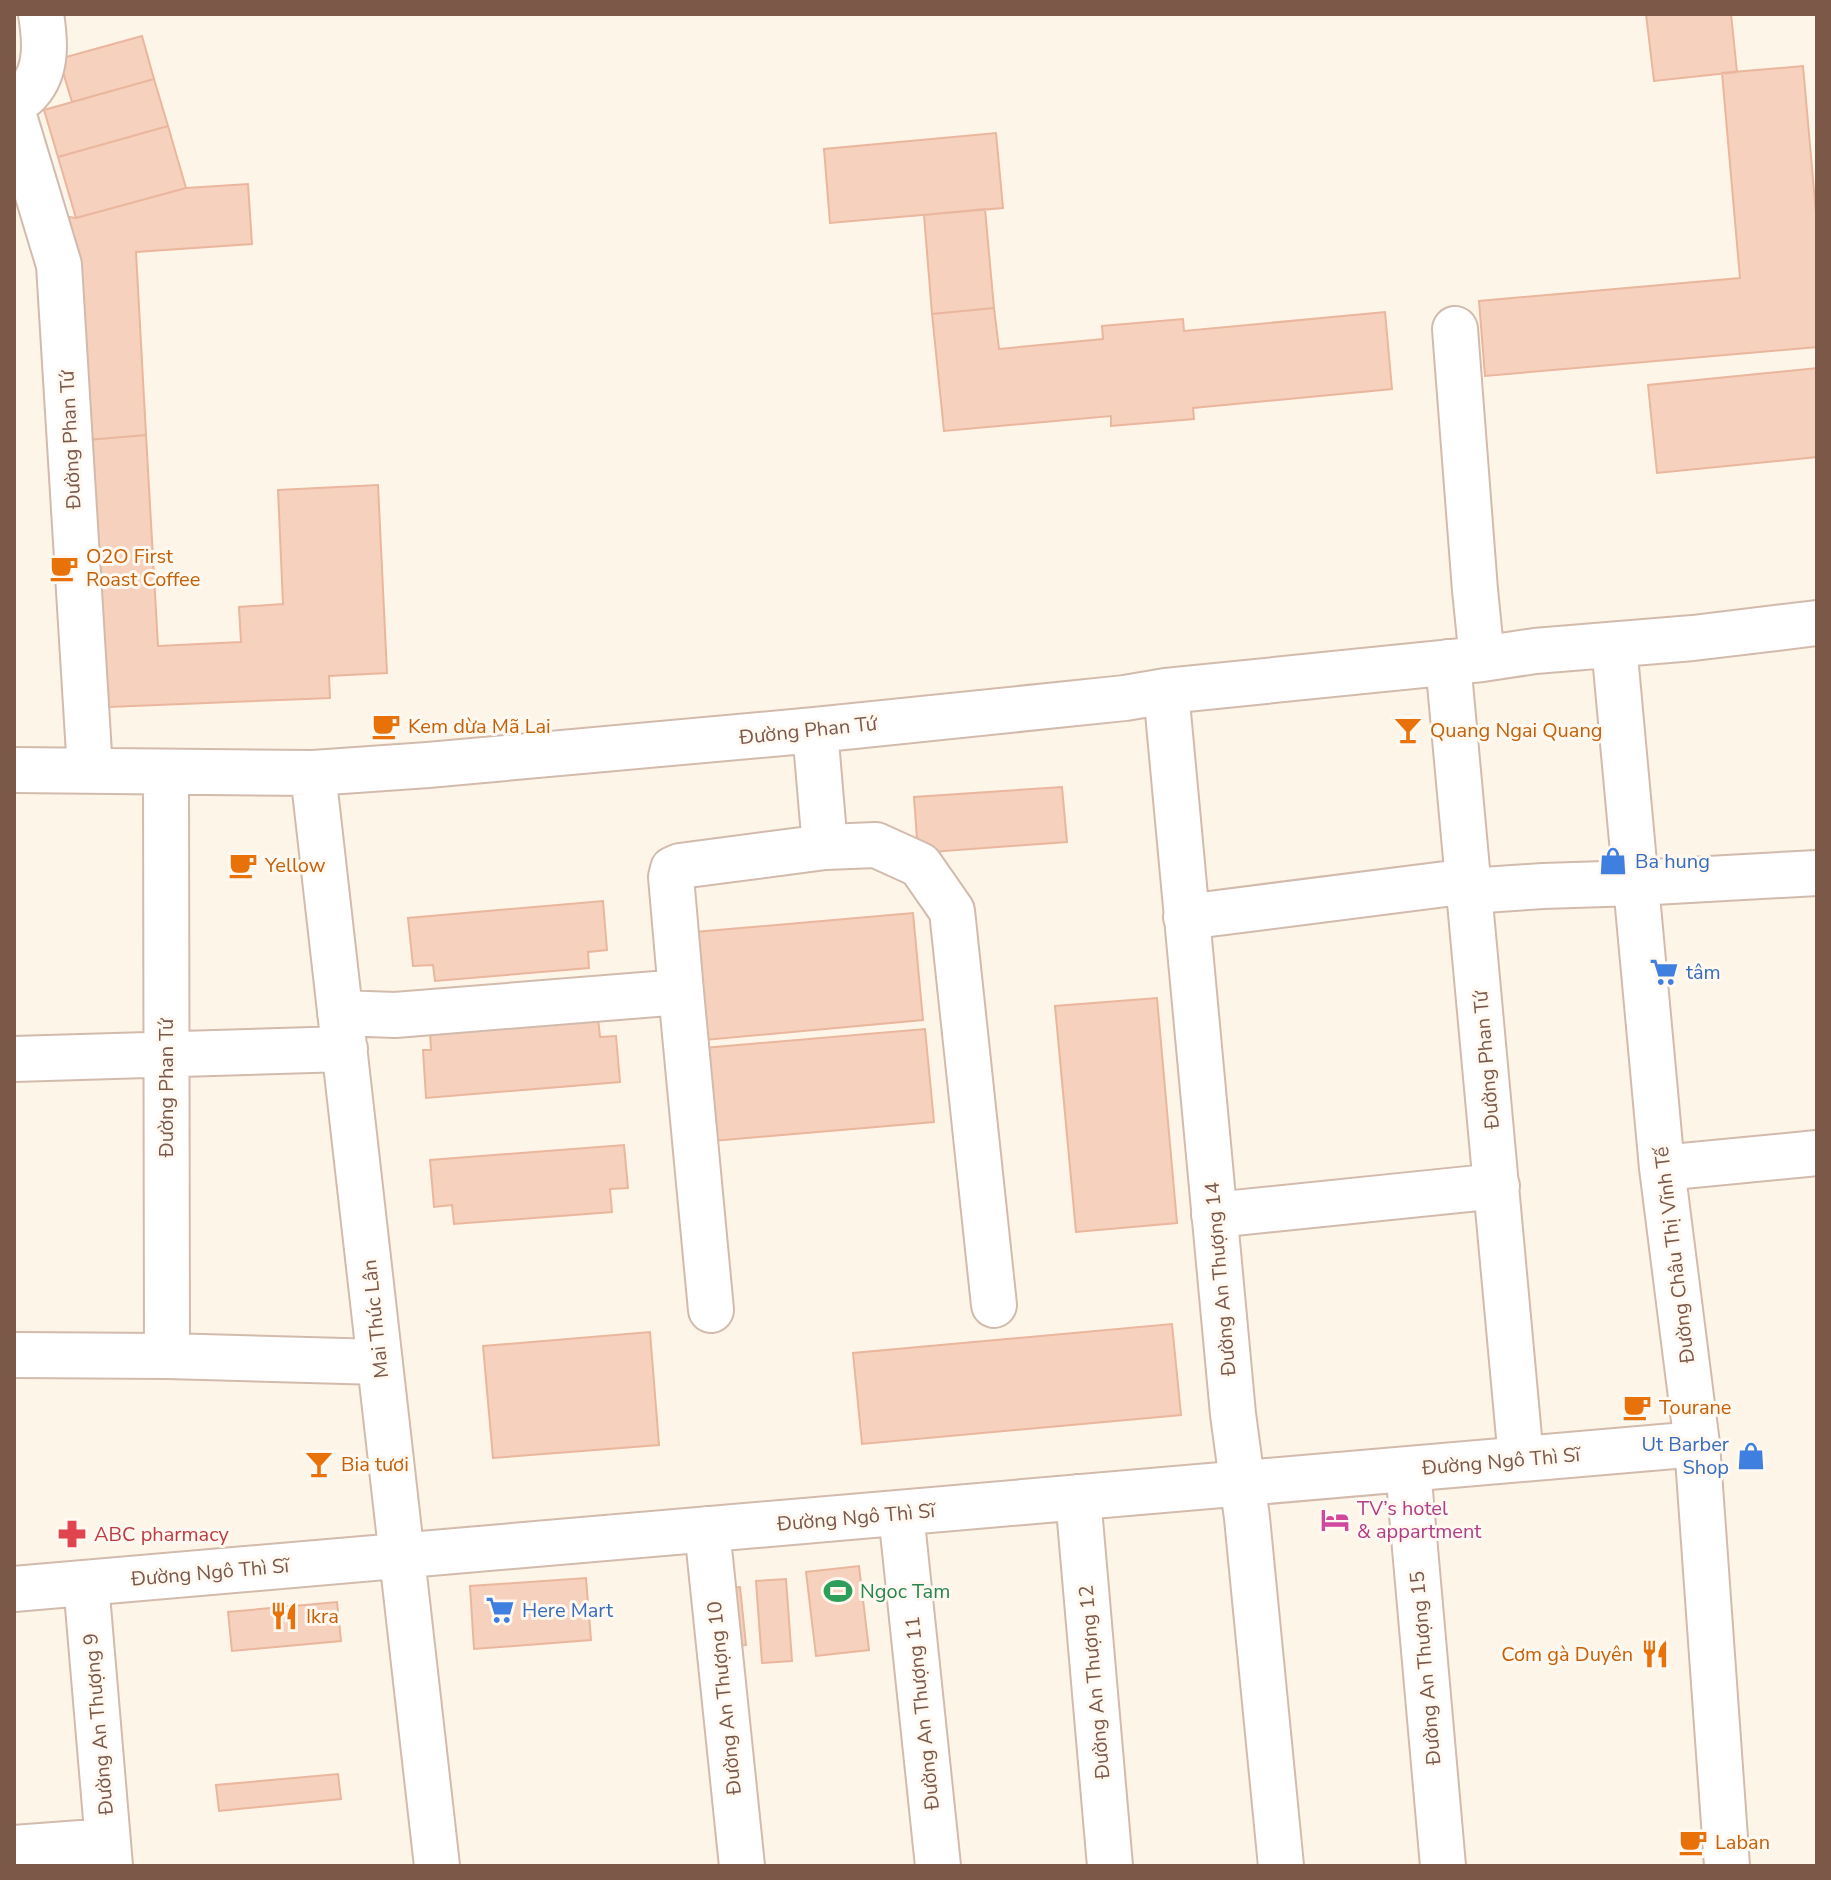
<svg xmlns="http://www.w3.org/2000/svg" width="1831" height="1880" font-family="'Nunito Sans',sans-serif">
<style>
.building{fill:#f6d1be;stroke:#eab69d;stroke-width:2}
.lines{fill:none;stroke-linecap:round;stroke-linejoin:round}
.minor-casing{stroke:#d2bbad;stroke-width:48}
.minor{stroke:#fff;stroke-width:44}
.labels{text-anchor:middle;stroke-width:6;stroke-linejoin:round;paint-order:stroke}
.street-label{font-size:20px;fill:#7c5849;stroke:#fff9f1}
.food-label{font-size:20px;fill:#c56008;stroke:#fff9f1;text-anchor:start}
.shop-label{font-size:20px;fill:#366cbe;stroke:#fff9f1;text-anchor:start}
.hotel-label{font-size:20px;fill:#b23c85;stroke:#fff9f1;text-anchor:start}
.health-label{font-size:20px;fill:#be3a42;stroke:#fff9f1;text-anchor:start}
.leisure-label{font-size:20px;fill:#27864d;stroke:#fff9f1;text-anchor:start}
</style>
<rect width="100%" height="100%" fill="#fef5e9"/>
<path class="building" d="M1646 14H1731L1737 72 1654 81Z
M142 36 154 79 72 102 59 59Z
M1803 66 1817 224V347L1485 376 1479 301 1740 278 1722 73Z
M154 79 168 126 58 157 44 110Z
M168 126 186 188 76 218 58 157Z
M996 133 1003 208 830 223 824 149Z
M248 184 252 244 136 252 146 435 88 440 69 217 76 218 186 188Z
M985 209 994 308 932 314 924 215Z
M994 308 999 349 1103 339 1102 326 1183 319 1184 331 1385 312 1392 389 1193 408 1194 419 1111 426V416L944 431 932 314Z
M1817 368V457L1657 473 1648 385Z
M146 435 158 646 241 642 239 607 283 604 278 490 378 485 387 673 329 676 330 698 109 707 88 440Z
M1062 787 1067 842 918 853 914 797Z
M603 901 607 950 588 952 589 968 435 981 433 965 413 966 408 918Z
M913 913 923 1020 705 1040 695 932Z
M1157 998 1177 1223 1076 1232 1055 1006Z
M598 1018 600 1037 616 1036 620 1082 426 1098 423 1050H431L430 1032Z
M925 1029 934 1122 713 1141 704 1048Z
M624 1145 628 1188 610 1189 612 1212 454 1224 452 1205 434 1207 430 1160Z
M1172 1324 1181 1415 862 1444 853 1353Z
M650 1332 659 1445 493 1458 483 1346Z
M859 1566 869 1650 816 1656 806 1572Z
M586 1578 591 1640 474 1649 470 1586Z
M786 1579 792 1661 762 1663 756 1581Z
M740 1587 746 1645 722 1647 717 1589Z
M337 1602 341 1641 232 1651 228 1612Z
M338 1774 341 1799 219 1811 216 1785Z"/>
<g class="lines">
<defs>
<path id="minor" d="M14 104C19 100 25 96 29 91 48 70 45 39 41 14
M14 116 59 265 90 770
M1455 329 1475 590 1482 659
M1614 645 1662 1168 1697 1444 1727 1866
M1448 662 1521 1459
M1166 691 1233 1414 1247 1518 1281 1866
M815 730 825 847 876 845 920 865 952 911 994 1305
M14 770 313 773 428 765 815 730 1125 698 1166 691 1482 659 1535 651 1693 638 1817 623
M166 772 167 1356
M313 773 437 1866
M1469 891 1543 886 1636 883 1817 873
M1186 917 1469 881
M681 992 711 1310
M340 1013 395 1015 681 992 671 877 673 869 680 866 825 847
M14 1059 345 1049
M1662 1168 1817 1153
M1214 1215 1497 1186
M14 1355 167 1356 380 1362
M1408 1469 1443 1866
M1078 1497 1110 1866
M901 1513 938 1866
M707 1529 742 1866
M86 1583 110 1866
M14 1589 1697 1444
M14 1848 108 1841"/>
</defs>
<use href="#minor" class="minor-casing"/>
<use href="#minor" class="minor"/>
</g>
<defs>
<symbol id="cafe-bare" viewBox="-9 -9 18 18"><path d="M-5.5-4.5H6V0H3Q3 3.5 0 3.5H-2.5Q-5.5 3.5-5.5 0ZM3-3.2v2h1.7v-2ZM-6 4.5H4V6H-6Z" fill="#e8710a" stroke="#fff9f1" stroke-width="2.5" paint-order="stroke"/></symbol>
<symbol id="bar-bare" viewBox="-9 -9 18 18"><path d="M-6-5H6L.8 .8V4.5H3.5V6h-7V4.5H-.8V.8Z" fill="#e8710a" stroke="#fff9f1" stroke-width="2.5" paint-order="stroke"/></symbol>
<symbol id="shop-bare" viewBox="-9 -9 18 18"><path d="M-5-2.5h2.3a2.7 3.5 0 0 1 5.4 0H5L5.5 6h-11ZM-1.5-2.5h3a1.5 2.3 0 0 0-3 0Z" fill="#3f7fe0" stroke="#fff9f1" stroke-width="2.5" paint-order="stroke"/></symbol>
<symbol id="supermarket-bare" viewBox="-9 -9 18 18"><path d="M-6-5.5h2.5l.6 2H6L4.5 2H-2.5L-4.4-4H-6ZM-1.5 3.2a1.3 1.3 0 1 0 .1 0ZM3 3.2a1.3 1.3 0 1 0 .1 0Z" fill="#3f7fe0" stroke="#fff9f1" stroke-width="2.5" paint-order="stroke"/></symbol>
<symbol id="hotel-bare" viewBox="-9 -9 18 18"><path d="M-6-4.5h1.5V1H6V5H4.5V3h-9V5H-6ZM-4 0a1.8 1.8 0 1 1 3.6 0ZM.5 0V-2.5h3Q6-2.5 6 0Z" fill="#d1479c" stroke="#fff9f1" stroke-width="2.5" paint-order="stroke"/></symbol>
<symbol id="pharmacy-bare" viewBox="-9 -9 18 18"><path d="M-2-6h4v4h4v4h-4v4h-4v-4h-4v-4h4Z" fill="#e0444e" stroke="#fff9f1" stroke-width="2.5" paint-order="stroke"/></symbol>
<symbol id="stadium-bare" viewBox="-9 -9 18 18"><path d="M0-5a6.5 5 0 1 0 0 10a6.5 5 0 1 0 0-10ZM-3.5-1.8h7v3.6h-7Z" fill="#2e9e5b" stroke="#fff9f1" stroke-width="2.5" paint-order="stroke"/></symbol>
<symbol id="restaurant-bare" viewBox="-9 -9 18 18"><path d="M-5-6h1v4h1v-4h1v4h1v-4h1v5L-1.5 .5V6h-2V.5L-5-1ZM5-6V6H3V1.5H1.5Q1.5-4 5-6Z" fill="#e8710a" stroke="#fff9f1" stroke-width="2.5" paint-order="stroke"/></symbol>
</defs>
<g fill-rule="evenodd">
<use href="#cafe-bare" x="44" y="548" width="40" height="40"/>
<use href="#cafe-bare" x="366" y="706" width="40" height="40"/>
<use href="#bar-bare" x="1388" y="710" width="40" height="40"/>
<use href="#shop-bare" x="1593" y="841" width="40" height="40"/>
<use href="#cafe-bare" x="223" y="845" width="40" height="40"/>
<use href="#supermarket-bare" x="1644" y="952" width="40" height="40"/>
<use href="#cafe-bare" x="1617" y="1387" width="40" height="40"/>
<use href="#shop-bare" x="1731" y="1436" width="40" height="40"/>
<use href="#bar-bare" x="299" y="1444" width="40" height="40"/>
<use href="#hotel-bare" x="1315" y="1500" width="40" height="40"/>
<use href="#pharmacy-bare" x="52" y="1514" width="40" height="40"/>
<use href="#stadium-bare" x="818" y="1571" width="40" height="40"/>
<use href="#supermarket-bare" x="480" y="1590" width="40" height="40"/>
<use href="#restaurant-bare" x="264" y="1596" width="40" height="40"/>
<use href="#restaurant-bare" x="1635" y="1634" width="40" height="40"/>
<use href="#cafe-bare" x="1673" y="1822" width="40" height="40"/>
</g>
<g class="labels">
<g class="street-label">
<text transform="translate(70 440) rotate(-93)" y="7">Đường Phan Tứ</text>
<text transform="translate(808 730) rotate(-6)" y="7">Đường Phan Tứ</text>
<text transform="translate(1486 1060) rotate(-95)" y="7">Đường Phan Tứ</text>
<text transform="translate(166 1088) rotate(-90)" y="7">Đường Phan Tứ</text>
<text transform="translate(1674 1255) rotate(-97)" y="7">Đường Châu Thị Vĩnh Tế</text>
<text transform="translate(1220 1279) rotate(-95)" y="7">Đường An Thượng 14</text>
<text transform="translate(375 1319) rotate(-96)" y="7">Mai Thúc Lân</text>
<text transform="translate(1501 1461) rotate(-5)" y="7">Đường Ngô Thì Sĩ</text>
<text transform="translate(856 1517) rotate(-5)" y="7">Đường Ngô Thì Sĩ</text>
<text transform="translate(210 1572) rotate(-5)" y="7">Đường Ngô Thì Sĩ</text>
<text transform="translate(1425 1668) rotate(-95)" y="7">Đường An Thượng 15</text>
<text transform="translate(1094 1682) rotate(-95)" y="7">Đường An Thượng 12</text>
<text transform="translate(724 1698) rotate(-96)" y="7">Đường An Thượng 10</text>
<text transform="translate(922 1713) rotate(-96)" y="7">Đường An Thượng 11</text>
<text transform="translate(98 1724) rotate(-95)" y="7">Đường An Thượng 9</text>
</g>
<g class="food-label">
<text x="86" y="563">O2O First<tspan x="86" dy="23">Roast Coffee</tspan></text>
<text x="408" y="733">Kem dừa Mã Lai</text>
<text x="1430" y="737">Quang Ngai Quang</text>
<text x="265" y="872">Yellow</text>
<text x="1659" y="1414">Tourane</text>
<text x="341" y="1471">Bia tươi</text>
<text x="306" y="1623">Ikra</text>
<text x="1633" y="1661" text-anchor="end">Cơm gà Duyên</text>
<text x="1715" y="1849">Laban</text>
</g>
<g class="shop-label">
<text x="1635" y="868">Ba hung</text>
<text x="1686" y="979">tâm</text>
<text x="1729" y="1451" text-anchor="end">Ut Barber<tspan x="1729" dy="23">Shop</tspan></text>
<text x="522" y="1617">Here Mart</text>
</g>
<g class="hotel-label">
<text x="1357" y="1515">TV’s hotel<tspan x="1357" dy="23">&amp; appartment</tspan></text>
</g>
<g class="health-label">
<text x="94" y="1541">ABC pharmacy</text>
</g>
<g class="leisure-label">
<text x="860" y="1598">Ngoc Tam</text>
</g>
</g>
<rect width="1831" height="1880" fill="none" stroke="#7c5849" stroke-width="32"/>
</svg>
